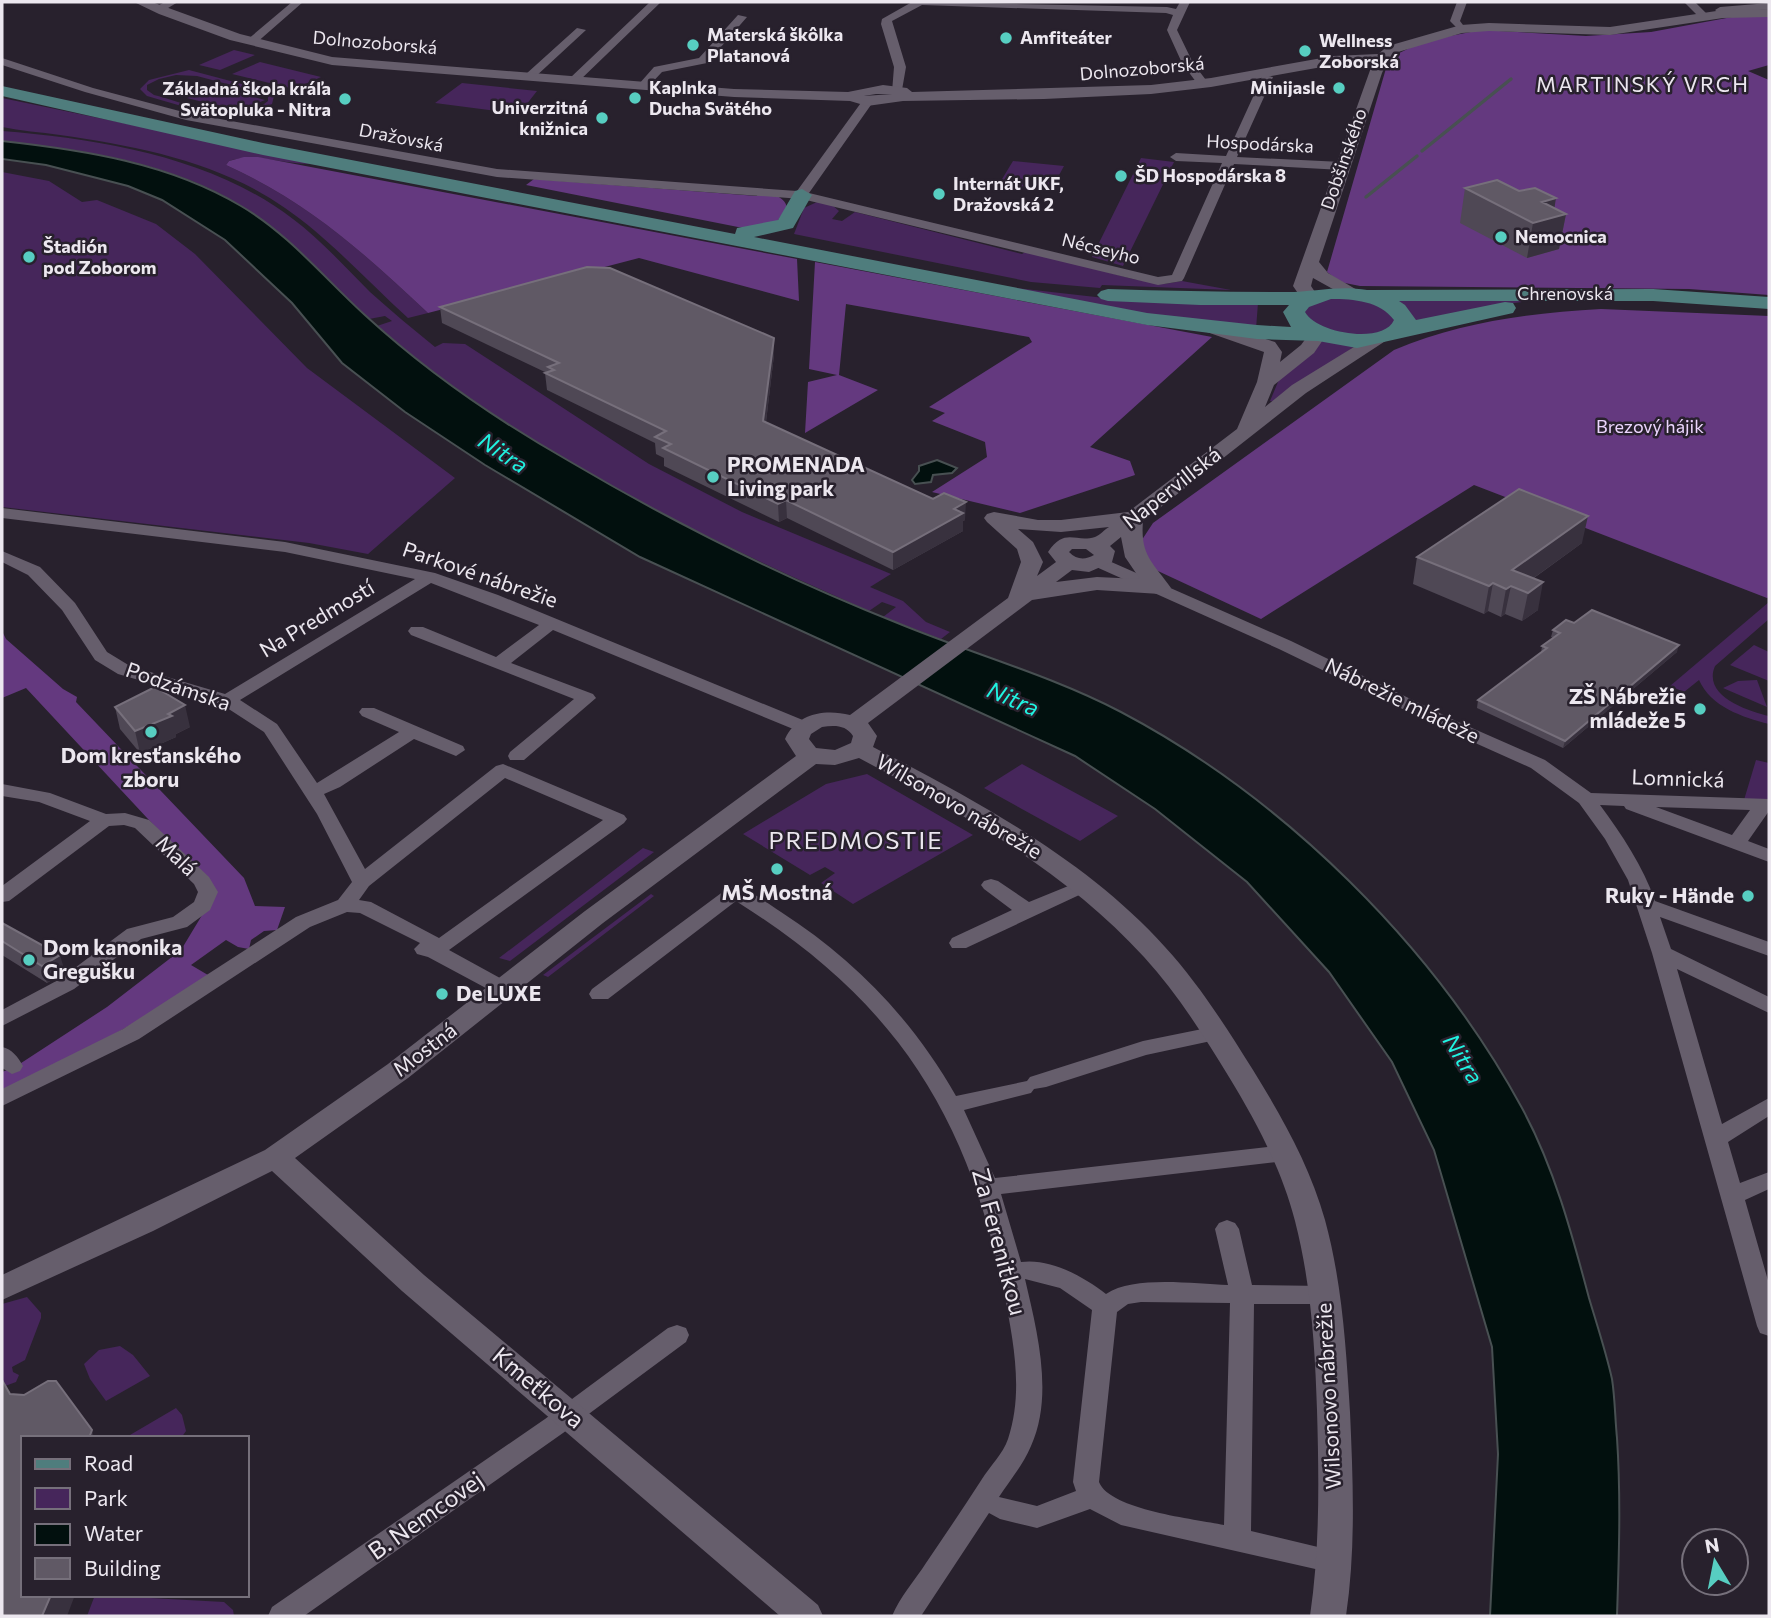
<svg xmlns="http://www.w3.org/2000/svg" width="1771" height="1618" font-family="Commissioner,sans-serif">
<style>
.green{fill:#46265b;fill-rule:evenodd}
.forest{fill:#64397f}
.water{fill:#02100e;stroke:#485052;stroke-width:2}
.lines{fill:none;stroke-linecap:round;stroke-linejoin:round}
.stream{stroke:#485052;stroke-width:3.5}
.minor{fill:#665e6c;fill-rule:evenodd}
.tertiary{fill:#665e6c;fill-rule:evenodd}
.primary{fill:#4f7d7d;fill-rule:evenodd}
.wall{fill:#4f4855}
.shaded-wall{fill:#38313e}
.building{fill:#605965;stroke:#766f7b;stroke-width:2}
.poi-dot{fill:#57cec1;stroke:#28212d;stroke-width:2.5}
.labels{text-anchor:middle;stroke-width:5;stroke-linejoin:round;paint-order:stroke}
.far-poi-label{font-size:18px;font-weight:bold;fill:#ece7ef;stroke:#28212d;text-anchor:start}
.far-street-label{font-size:18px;fill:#ece7ef;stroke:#28212d}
.far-park-label{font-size:18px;fill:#ecd5fe;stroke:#28212d}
.far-quarter-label{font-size:21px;letter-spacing:2px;fill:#ece7ef;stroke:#28212d}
.poi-label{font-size:21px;font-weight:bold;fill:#ece7ef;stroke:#28212d;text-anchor:start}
.street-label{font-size:21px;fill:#ece7ef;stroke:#28212d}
.water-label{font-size:23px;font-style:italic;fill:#20f3e1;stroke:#28212d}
.quarter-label{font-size:24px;letter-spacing:2px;fill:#ece7ef;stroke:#28212d}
.near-street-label{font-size:24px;fill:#ece7ef;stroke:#28212d}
</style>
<rect width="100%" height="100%" fill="#28212d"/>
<path class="green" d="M234 50 255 55 220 70 199 65Z
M260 62 321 77 294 89 232 74Z
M189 70 280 94 274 96 272 104C232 126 188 107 147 96L140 89 149 80ZM176 75 197 76 261 93 268 97V101C238 127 186 103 154 95L147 90V85L159 79Z
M462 83 537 91 519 114 435 103Z
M215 86 265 100 238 111 187 98Z
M2 98 316 163C287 167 256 151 229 161L226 165C309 203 363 252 428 313L408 318C367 281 330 239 285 208 220 162 137 146 60 135 40 132 21 131 2 127Z
M2 131C101 139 212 157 293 219 321 240 345 267 370 292 391 311 413 329 435 347L443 343 465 344 649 464 742 512 891 574 870 587 903 601 926 622 950 632 941 639 883 617 896 607 882 602 869 611C696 535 521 450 377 326L392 321 385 316 369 319C331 284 295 242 251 212 179 163 86 150 2 141Z
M1141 158 1174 162 1123 266 1092 257Z
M1013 161 1064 166 1051 190 999 184Z
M2 172 49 181 82 202 97 200 156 224 195 254 307 368 455 478 368 554 309 543 2 507Z
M817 202 831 204 839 211 832 219 842 221 855 212 1022 254 1027 251 1133 279 1164 284 1182 281 1231 290 1102 285 1100 288 1031 282 794 234 804 208Z
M1008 287 1140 302 1258 303 1256 329 1129 313Z
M1391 297 1538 300 1491 306 1416 322Z
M1322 298 1367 299 1397 316 1391 329 1367 336 1324 331 1303 314 1306 307Z
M1318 341 1358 344 1274 402 1270 401 1283 370Z
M1769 602V619L1715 666C1702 696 1748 711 1769 716V724C1742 717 1711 707 1699 680L1684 692 1670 686Z
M1754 645 1769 652V681L1730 665Z
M1757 680 1767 707 1723 688 1738 681Z
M1756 760 1769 763V801L1744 800Z
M1022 764 1118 816 1080 841 984 788Z
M867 774 973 835 853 904 821 883 835 873 825 867 810 875 743 834 826 784Z
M643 848 654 852 510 961 499 958Z
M651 894 654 896 548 977 543 975Z
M27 1297 41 1313V1318L25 1360 12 1367 13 1372 19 1375 16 1382 5 1386 2 1403V1304Z
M120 1346 133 1355 150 1376 106 1401 90 1379 84 1364 99 1350Z
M176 1408 182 1415 186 1431 181 1438H133L130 1435Z
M95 1595 224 1602 233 1610 234 1616H87Z"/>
<path class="forest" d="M1732 17H1769V65L1748 71 1769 80V295L1689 289 1360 286 1340 282 1327 272 1389 58 1424 41 1481 30 1586 36 1651 32Z
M244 157H258L797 259 799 301 639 258 428 313C363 252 309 203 226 165L229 161Z
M534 179 757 196 758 193C770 195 783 194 787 207L774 226 760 229 738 227 526 185Z
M815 262 1212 337 1090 447 1130 461 1135 475 1020 513 932 492 987 457 985 442 932 421 945 413 929 407 1032 342 1029 337 846 304 839 375 878 390 805 433 808 382 837 375 809 369Z
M1601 309 1769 316V597L1767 598 1474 485 1261 619 1130 558 1153 523 1394 350C1461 322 1529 313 1601 309Z
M2 631 6 639 63 689 77 697 76 702 244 878 255 906 285 907 277 930 264 931 251 940 249 949 238 947 226 940 191 965 213 978 55 1068 2 1091V1072L15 1067 107 1007 181 950 216 892 26 688 2 698Z"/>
<path class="water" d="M2 141C84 150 169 163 241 206 289 234 325 279 366 316 427 372 497 420 569 461 674 523 786 579 900 624 973 654 1050 675 1121 712 1284 798 1434 946 1522 1108 1554 1167 1572 1234 1589 1298 1597 1325 1606 1352 1612 1379 1615 1398 1615 1418 1617 1438 1621 1498 1619 1556 1617 1616H1490L1498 1454 1492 1347 1434 1150 1392 1062 1329 972 1247 882 1155 809 1075 756 640 557 485 465 405 412 342 363 292 303 225 240 162 200 128 186 93 177 46 165 2 159Z
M937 460 957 468 952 473 933 475 931 482 915 484 912 480 919 471V466Z"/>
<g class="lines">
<path class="stream" d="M1422 151 1511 79
M1366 197 1417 156"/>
<path class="minor" d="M165 2H178L163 11H155V7Z
M292 2H303L255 44H247V40Z
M650 2H661L578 82H570V78Z
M912 2 1167 7 1176 9 1180 2H1190L1177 30 1193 63 1209 84 1199 86 1182 63 1167 30 1173 15 1166 13 922 5 892 21 906 67 902 90 892 92 894 67 881 24 882 19Z
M1457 2H1467L1460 21 1466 29 1461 32 1450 21Z
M1684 2H1695L1710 17 1701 19Z
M1769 3V9L1727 13 1723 17 1715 10 1720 7Z
M738 15 747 17 707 63 662 72 647 88H639V84L654 67 699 58Z
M577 28 586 30 534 78H526V74Z
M2 58 93 88 187 113 497 169 797 191 863 100 867 99 873 102 809 193 1158 277 1172 275 1222 163 1176 161 1170 157 1176 153 1226 156 1263 75 1273 77 1237 157 1342 162 1348 166 1342 170 1234 164 1184 278 1182 281 1158 285 802 199 497 177 186 120 85 92 2 65Z
M2 508 285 542 435 573 498 595 810 723 813 727 804 733 798 731 553 630 511 663 593 694 596 698 524 760H510L508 756 510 752 574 699 411 635 408 631 411 627H423L496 657 539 625 431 583 240 700 277 724 317 783 399 732 362 716 359 712 362 708H374L463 746 465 750 456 756 414 739 340 787 324 794 365 869 496 766 503 764 624 815 627 819 624 823 449 950 511 984 515 989 511 994H497L428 957 417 954 414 949 420 943 360 913 347 912 310 927 139 1039 2 1106V1089L123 1029 296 917 338 900 352 882 317 814 264 732 221 704 118 674 95 660 62 610 28 575 2 562V551L40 567 75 603 107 652 130 666 225 694 415 579 285 552 2 518ZM505 778 603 820 439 938 371 902 359 900 369 886Z
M1100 557 1291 641 1456 721 1545 760 1591 793 1769 799V811L1748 841 1769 849V862L1626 809 1624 806 1600 805C1622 835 1643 866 1655 901L1769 942V956L1660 917 1671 949 1769 997V1013L1677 969 1722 1124 1769 1098V1116L1728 1142 1740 1183 1769 1172V1189L1745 1200 1769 1284V1336L1760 1333 1757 1326 1652 953 1628 880 1605 839 1579 803 1531 768 1444 729 1279 649 1094 566 1092 562ZM1656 807 1750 810 1732 835Z
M2 784 50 793 106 814 125 813 149 820 209 877 218 892 210 910 187 927 141 939 74 989 2 1026V1010L60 979 127 929 173 917 194 902 198 892 194 884 135 828 124 825 109 826 9 901 2 902V886L90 821 39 802 2 796Z
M991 879 998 881 1029 902 1083 880 1090 882 1093 886 1090 890 966 948H952L949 943 952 938 1012 910 984 889 981 885 984 881Z
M735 886C751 890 767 903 781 912 854 959 913 1020 956 1096L1027 1081 1030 1077 1143 1041 1217 1026 1225 1028 1228 1033 1225 1038 1146 1055 1046 1087 1034 1089 1031 1093 964 1110 995 1178 1285 1145 1293 1147 1296 1153 1293 1159 1285 1161 1001 1194 1021 1262C1051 1258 1084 1277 1106 1294 1134 1275 1194 1284 1228 1285L1215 1229 1219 1223 1227 1220 1235 1223 1239 1229 1252 1285 1324 1286 1333 1288 1336 1295 1333 1302 1324 1304H1254L1251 1531 1343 1553 1347 1561 1343 1569 1333 1573 1121 1525 1090 1509 1037 1528 1000 1519 989 1513 921 1616H892C900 1597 915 1580 926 1563 945 1535 964 1507 982 1479 990 1466 1003 1454 1008 1439 1024 1391 1013 1340 1004 1292 967 1114 896 1003 742 905L736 901 608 999H592L589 994 592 989 728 888ZM1025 1279 1060 1288 1092 1310 1073 1482 1076 1491 1037 1506 999 1497C1010 1480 1023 1465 1031 1446 1054 1395 1037 1331 1025 1279ZM1141 1302 1230 1303 1224 1525C1195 1519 1110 1510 1099 1482L1117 1312 1128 1304Z
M2 1047C12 1049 18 1057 23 1066L20 1071 12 1074 2 1068Z
M677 1325 686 1328 689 1335 686 1342 563 1433 304 1616H268L272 1607 545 1419 668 1328Z"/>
<path class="tertiary" d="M134 2H152L240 34 332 57 734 89 848 92 883 85 907 88 912 92 1151 85 1211 78 1333 56 1378 54 1388 46 1461 25 1489 23 1610 27 1723 10 1769 9V17L1723 18 1610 35 1489 31 1462 33 1398 52 1388 60 1382 73 1319 262 1328 273 1364 294 1361 298H1349L1313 278 1311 286 1319 298 1310 303 1304 302 1293 286 1373 62 1333 65 1211 87 1151 94 1044 99 903 101 867 106 850 101 734 97 332 65 230 40 159 14ZM876 94H892L864 96Z
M1210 322 1275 342 1282 352 1280 362 1301 345 1312 330 1318 329 1327 334 1314 353 1274 385 1265 407 1292 385 1375 334H1387L1390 338 1306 393 1143 521C1140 556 1153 562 1171 588L1168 593 1160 594 1097 590 1032 600 868 723 877 736 873 747C974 799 1088 861 1165 947 1199 984 1226 1027 1253 1070 1282 1117 1310 1166 1325 1220 1342 1282 1346 1347 1350 1412 1353 1480 1356 1548 1346 1616H1310C1320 1548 1319 1479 1317 1410 1315 1347 1311 1283 1295 1221 1282 1170 1257 1123 1229 1077 1204 1036 1177 993 1144 957 1066 871 960 812 859 758L835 765 816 764 603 923 408 1078 295 1158 424 1275 818 1605 823 1616H780L402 1291 272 1171 153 1231 2 1300V1275L265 1150 388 1064 585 911 796 756 785 739C797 713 825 709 850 715L1008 598 1021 562 1017 549 987 522 984 518 987 514 994 512 1038 520H1061L1128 512 1237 429 1257 382 1264 352 1204 331 1201 327ZM1109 527C1105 529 1099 536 1095 537 1075 543 1065 527 1048 552L1056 562 1037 576 1043 562 1033 542 1018 529 1061 532ZM1121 537 1125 557 1140 579 1097 577 1056 582 1072 570 1089 572 1112 562 1115 551 1110 546ZM1072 549H1086L1094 555C1085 560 1077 560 1069 552ZM822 727C835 725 846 725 853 736L851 743 835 750 816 748 809 739 811 734Z"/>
<path class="primary" d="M2 86 263 143 735 234 737 228 778 220 795 191 802 189 812 195 793 228 754 237 1147 313 1257 325 1291 327 1283 312 1289 305H1200L1108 301 1101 299 1097 295 1101 291 1108 289C1168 291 1227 292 1287 292 1314 292 1339 285 1367 290L1653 289 1769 297V309L1653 301H1399L1405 305 1416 320 1505 302 1513 303 1516 308 1513 313 1357 348 1318 341 1257 339 1147 325 263 155 2 96ZM1331 299C1354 299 1380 301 1394 320 1383 345 1316 333 1305 312L1309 307Z"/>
</g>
<path class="wall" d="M1465 188 1555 208 1566 214 1559 249 1527 258 1460 223Z
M440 307 774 355 766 422 965 520 963 521V531L893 570 787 518 779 522 664 466V458L656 454 655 443 547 390 545 373H547L442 323Z
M1582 543 1534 578 1538 610 1522 621 1505 614 1501 617 1488 611 1484 614 1413 584 1417 557Z
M1574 623 1677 652 1563 748 1477 708 1478 700 1541 653 1542 646 1554 638 1551 637 1553 630Z
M115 707 190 727 176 734V737L140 753 120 729Z
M2 923 65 972 47 983 2 955Z"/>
<path class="shaded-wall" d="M1556 198 1553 217 1566 214 1559 249 1527 258 1533 223 1542 202Z
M774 338V355L764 438 763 421Z
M786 500 787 518 779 522 778 504Z
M966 502 965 520 963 521V531L893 570V552L954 509Z
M1588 516 1582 543 1518 589 1511 586 1505 614 1501 617 1506 589 1512 570Z
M1543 582 1538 610 1522 621 1528 593Z
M1493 583 1488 611 1484 614 1489 586Z
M1679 645 1677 652 1563 748 1565 741Z
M185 705 190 727 176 734V737L140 753 135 731Z
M60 955 65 972 47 983 42 966Z
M92 1430 94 1438H89Z
M51 1595H75L67 1616H42Z"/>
<path class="building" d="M1497 180 1519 191 1535 188 1556 198 1542 202 1566 214 1533 223 1465 188Z
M587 267 610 268 774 338 763 421 933 499 944 493 966 502 954 509 963 513 893 552 786 500 778 504 663 448 671 444 655 437 666 431 545 373 554 370 548 367 559 363 440 307Z
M1519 489 1588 516 1512 570 1543 582 1528 593 1511 586 1506 589 1493 583 1489 586 1417 557Z
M1592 610 1679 645 1565 741 1478 700 1547 648 1542 646 1560 633 1553 630 1566 620 1574 623Z
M155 687 185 705 168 714 172 716 135 731 115 707Z
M2 923 60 955 42 966 2 941Z
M2 1380 10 1394 24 1395 48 1381H56L92 1430 89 1438H23V1595H51L42 1616H2Z"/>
<g class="poi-dot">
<circle cx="1006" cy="38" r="7"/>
<circle cx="693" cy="45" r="7"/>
<circle cx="1305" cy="51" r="7"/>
<circle cx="1339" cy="88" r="7"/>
<circle cx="635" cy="98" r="7"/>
<circle cx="345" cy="99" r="7"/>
<circle cx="602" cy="118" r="7"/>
<circle cx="1121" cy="176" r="7"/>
<circle cx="939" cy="194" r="7"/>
<circle cx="1501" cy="237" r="7"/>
<circle cx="29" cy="257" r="7"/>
<circle cx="713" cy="477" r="7"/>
<circle cx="1700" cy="709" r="7"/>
<circle cx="151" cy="732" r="7"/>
<circle cx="777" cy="869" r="7"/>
<circle cx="1748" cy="896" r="7"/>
<circle cx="29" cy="960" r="7"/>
<circle cx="442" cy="994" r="7"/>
</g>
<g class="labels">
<g class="far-poi-label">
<text x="707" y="41">Materská škôlka<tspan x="707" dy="21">Platanová</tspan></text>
<text x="1020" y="44">Amfiteáter</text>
<text x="1319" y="47">Wellness<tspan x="1319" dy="21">Zoborská</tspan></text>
<text x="649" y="94">Kaplnka<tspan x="649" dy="21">Ducha Svätého</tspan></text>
<text x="1325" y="94" text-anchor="end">Minijasle</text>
<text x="331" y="95" text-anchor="end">Základná škola kráľa<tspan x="331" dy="21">Svätopluka - Nitra</tspan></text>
<text x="588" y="114" text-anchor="end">Univerzitná<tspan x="588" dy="21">knižnica</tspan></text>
<text x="1135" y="182">ŠD Hospodárska 8</text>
<text x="953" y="190">Internát UKF,<tspan x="953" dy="21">Dražovská 2</tspan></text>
<text x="1515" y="243">Nemocnica</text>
<text x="43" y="253">Štadión<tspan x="43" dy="21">pod Zoborom</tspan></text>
</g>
<g class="far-street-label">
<text transform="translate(375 43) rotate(5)" y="6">Dolnozoborská</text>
<text transform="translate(1142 69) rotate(-5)" y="6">Dolnozoborská</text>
<text transform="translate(401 138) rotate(11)" y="6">Dražovská</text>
<text transform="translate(1260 144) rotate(3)" y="6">Hospodárska</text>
<text transform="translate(1344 159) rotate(-71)" y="6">Dobšinského</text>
<text transform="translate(1101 249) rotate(14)" y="6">Nécseyho</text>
<text x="1565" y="300">Chrenovská</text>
</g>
<g class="far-park-label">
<text x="1650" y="433">Brezový hájik</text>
</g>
<g class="far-quarter-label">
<text x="1643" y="92">MARTINSKÝ VRCH</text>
</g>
<g class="poi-label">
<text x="727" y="472">PROMENADA<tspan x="727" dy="24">Living park</tspan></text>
<text x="1686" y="704" text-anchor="end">ZŠ Nábrežie<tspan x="1686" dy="24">mládeže 5</tspan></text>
<text x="151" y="763" text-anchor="middle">Dom kresťanského<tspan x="151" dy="24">zboru</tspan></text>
<text x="777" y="900" text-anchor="middle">MŠ Mostná</text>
<text x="1734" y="903" text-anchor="end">Ruky - Hände</text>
<text x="43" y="955">Dom kanonika<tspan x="43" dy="24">Gregušku</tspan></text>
<text x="456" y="1001">De LUXE</text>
</g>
<g class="street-label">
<text transform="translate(1172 488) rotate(-38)" y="7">Napervillská</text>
<text transform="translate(480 575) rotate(19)" y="7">Parkové nábrežie</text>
<text transform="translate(317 619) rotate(-31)" y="7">Na Predmostí</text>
<text transform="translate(178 687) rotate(19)" y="7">Podzámska</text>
<text transform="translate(1402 701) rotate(26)" y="7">Nábrežie mládeže</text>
<text transform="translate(1678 779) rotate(2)" y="7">Lomnická</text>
<text transform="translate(959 807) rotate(30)" y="7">Wilsonovo nábrežie</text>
<text transform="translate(176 856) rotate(44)" y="7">Malá</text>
<text transform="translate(425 1050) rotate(-37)" y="7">Mostná</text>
<text transform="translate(1329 1396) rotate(-93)" y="7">Wilsonovo nábrežie</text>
</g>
<g class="water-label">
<text transform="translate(503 453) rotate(33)" y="8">Nitra</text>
<text transform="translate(1013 699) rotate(23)" y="8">Nitra</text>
<text transform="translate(1463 1059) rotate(58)" y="8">Nitra</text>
</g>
<g class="quarter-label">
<text x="856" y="849">PREDMOSTIE</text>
</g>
<g class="near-street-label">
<text transform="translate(999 1242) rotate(75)" y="8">Za Ferenitkou</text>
<text transform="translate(538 1388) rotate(40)" y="8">Kmeťkova</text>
<text transform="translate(426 1516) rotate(-35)" y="8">B. Nemcovej</text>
</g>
</g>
<rect width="1771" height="1618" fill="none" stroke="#ece7ef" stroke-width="7"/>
<rect x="21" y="1436" width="228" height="161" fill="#28212d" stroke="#76707b" stroke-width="2"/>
<rect x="35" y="1459" width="35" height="10" fill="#4f7d7d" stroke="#76707b" stroke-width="2"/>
<text x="84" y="1471" font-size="21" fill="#ece7ef">Road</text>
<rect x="35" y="1488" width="35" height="21" fill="#46265b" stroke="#76707b" stroke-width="2"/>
<text x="84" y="1506" font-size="21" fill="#ece7ef">Park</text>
<rect x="35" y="1524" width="35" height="21" fill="#02100e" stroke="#76707b" stroke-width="2"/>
<text x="84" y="1541" font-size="21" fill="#ece7ef">Water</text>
<rect x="35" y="1558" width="35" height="21" fill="#605965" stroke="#76707b" stroke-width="2"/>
<text x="84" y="1576" font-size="21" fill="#ece7ef">Building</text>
<g transform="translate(1715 1562) rotate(350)"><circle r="33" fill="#28212d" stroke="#76707b" stroke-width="2"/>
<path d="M0-5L12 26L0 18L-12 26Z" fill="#57cec1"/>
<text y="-10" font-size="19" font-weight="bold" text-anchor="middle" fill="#ece7ef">N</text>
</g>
</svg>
